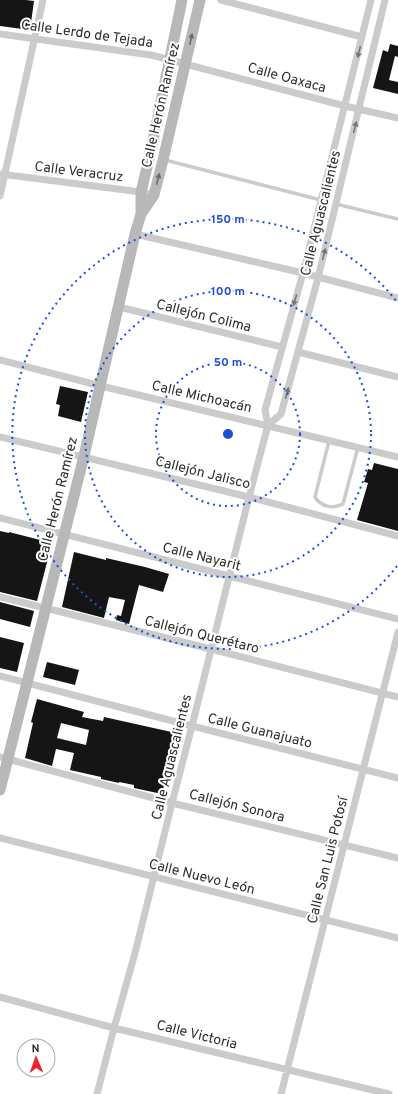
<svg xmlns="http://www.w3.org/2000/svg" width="398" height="1094" font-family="Overpass,sans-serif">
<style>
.building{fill:#151515;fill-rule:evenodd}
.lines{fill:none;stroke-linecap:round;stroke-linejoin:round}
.lane{stroke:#cbcbcb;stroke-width:3.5}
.street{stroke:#cbcbcb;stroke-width:7}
.secondary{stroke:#b8b8b8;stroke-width:11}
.oneway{fill:#6c6c6c}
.oneway2{fill:#757575}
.ring{fill:none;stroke:#1d4ed8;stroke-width:2;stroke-dasharray:2 4}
.labels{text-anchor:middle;stroke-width:4;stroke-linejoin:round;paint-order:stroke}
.street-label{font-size:14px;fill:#2e2e2e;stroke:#fff}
.centre{fill:#1d4ed8;stroke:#fff;stroke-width:2}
.ring-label{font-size:12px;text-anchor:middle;font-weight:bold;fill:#1d4ed8;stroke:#fff;stroke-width:4;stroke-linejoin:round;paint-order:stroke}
</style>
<rect width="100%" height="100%" fill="#fff"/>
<path class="building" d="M0 0H26L34 1 30 30 0 26Z
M390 44 398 46V57L395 56 389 80 398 82V94L373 88 383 50 388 52Z
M60 386 88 392 81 422 58 416 60 405 56 404Z
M374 463 398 469V531L357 520 368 483 364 482 368 469 372 470Z
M0 531 9 533V532L52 543 37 601 0 592Z
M74 552 106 560V558L145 567 169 574 163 592 139 585 129 624 116 620 117 615 121 616 125 600 109 597 104 618 62 607Z
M0 602 34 611 30 627 0 619Z
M0 637 24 643 17 672 0 668Z
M47 662 79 670 75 685 43 677Z
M37 699 84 712 82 717 103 721 104 717 176 733 162 794 134 788V785L119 782V783L101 779V777L70 770 74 753 56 749 52 766 25 758 33 723 31 722ZM61 723 89 730 86 745 57 738Z"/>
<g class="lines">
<path class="lane" d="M165 160 321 200
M336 204 398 219
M329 441 315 497C321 507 333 509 343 504L358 447"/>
<path class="street" d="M221 0 362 37
M0 34 151 55 345 106 398 118
M0 174 141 192 154 195
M0 196 43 0
M135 234 303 273 398 298
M119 307 282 347
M298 352 398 377
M0 360 101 386 398 457
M268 425 281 414 318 278 385 0
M0 437 249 497 398 536
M0 518 398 619
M0 597 211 649 398 697
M0 676 192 726 398 778
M0 757 172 803 398 858
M0 838 398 938
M0 997 114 1028 389 1094
M97 1094 114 1028 135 953 172 803 192 726 249 497 268 425 265 410 303 273 371 0
M281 1094 398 632"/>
<path class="secondary" d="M141 214V192L150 155 182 0
M0 790 84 456 135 234 141 214 154 195 163 160 200 0"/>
</g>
<defs><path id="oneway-solid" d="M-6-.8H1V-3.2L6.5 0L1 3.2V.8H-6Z"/></defs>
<g class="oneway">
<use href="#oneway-solid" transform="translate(191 39) rotate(-78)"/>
<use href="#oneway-solid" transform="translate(158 179) rotate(-75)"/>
</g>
<g class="oneway2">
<use href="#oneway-solid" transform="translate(359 52) rotate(104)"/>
<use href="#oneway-solid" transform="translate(355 127) rotate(-76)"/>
<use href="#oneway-solid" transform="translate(324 254) rotate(-76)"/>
<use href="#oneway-solid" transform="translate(295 300) rotate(106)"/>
<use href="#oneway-solid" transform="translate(287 393) rotate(-75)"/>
</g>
<g class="ring">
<circle cx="228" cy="434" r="72"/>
<circle cx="228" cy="434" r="143"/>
<path d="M397 566A215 215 0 1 1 397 302"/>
</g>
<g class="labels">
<g class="street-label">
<text transform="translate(87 33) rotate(8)" y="5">Calle Lerdo de Tejada</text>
<text transform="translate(287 77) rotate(15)" y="5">Calle Oaxaca</text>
<text transform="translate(160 105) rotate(-77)" y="5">Calle Herón Ramírez</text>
<text transform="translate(79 171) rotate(7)" y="5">Calle Veracruz</text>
<text transform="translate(320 213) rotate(-76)" y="5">Calle Aguascalientes</text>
<text transform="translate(204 315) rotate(14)" y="5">Callejón Colima</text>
<text transform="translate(202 396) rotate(13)" y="5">Calle Michoacán</text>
<text transform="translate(203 472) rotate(14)" y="5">Callejón Jalisco</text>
<text transform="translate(57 499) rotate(-76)" y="5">Calle Herón Ramírez</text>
<text transform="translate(202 556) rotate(14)" y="5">Calle Nayarit</text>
<text transform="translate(202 634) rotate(14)" y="5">Callejón Querétaro</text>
<text transform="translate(260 730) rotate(14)" y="5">Calle Guanajuato</text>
<text transform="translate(171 757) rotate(-76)" y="5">Calle Aguascalientes</text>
<text transform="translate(237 805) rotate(14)" y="5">Callejón Sonora</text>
<text transform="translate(327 860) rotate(-76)" y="5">Calle San Luis Potosí</text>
<text transform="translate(202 876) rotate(14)" y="5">Calle Nuevo León</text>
<text transform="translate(197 1034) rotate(14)" y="5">Calle Victoria</text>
</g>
</g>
<circle cx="228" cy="434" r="6" class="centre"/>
<g class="ring-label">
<text x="228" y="223">150 m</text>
<text x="228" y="295">100 m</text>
<text x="228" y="366">50 m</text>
</g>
<g transform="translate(36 1058) rotate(358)"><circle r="19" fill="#ffffff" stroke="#ababab"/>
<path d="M0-3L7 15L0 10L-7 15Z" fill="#f42030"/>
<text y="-6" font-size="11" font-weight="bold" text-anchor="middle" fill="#2e2e2e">N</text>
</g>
</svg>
